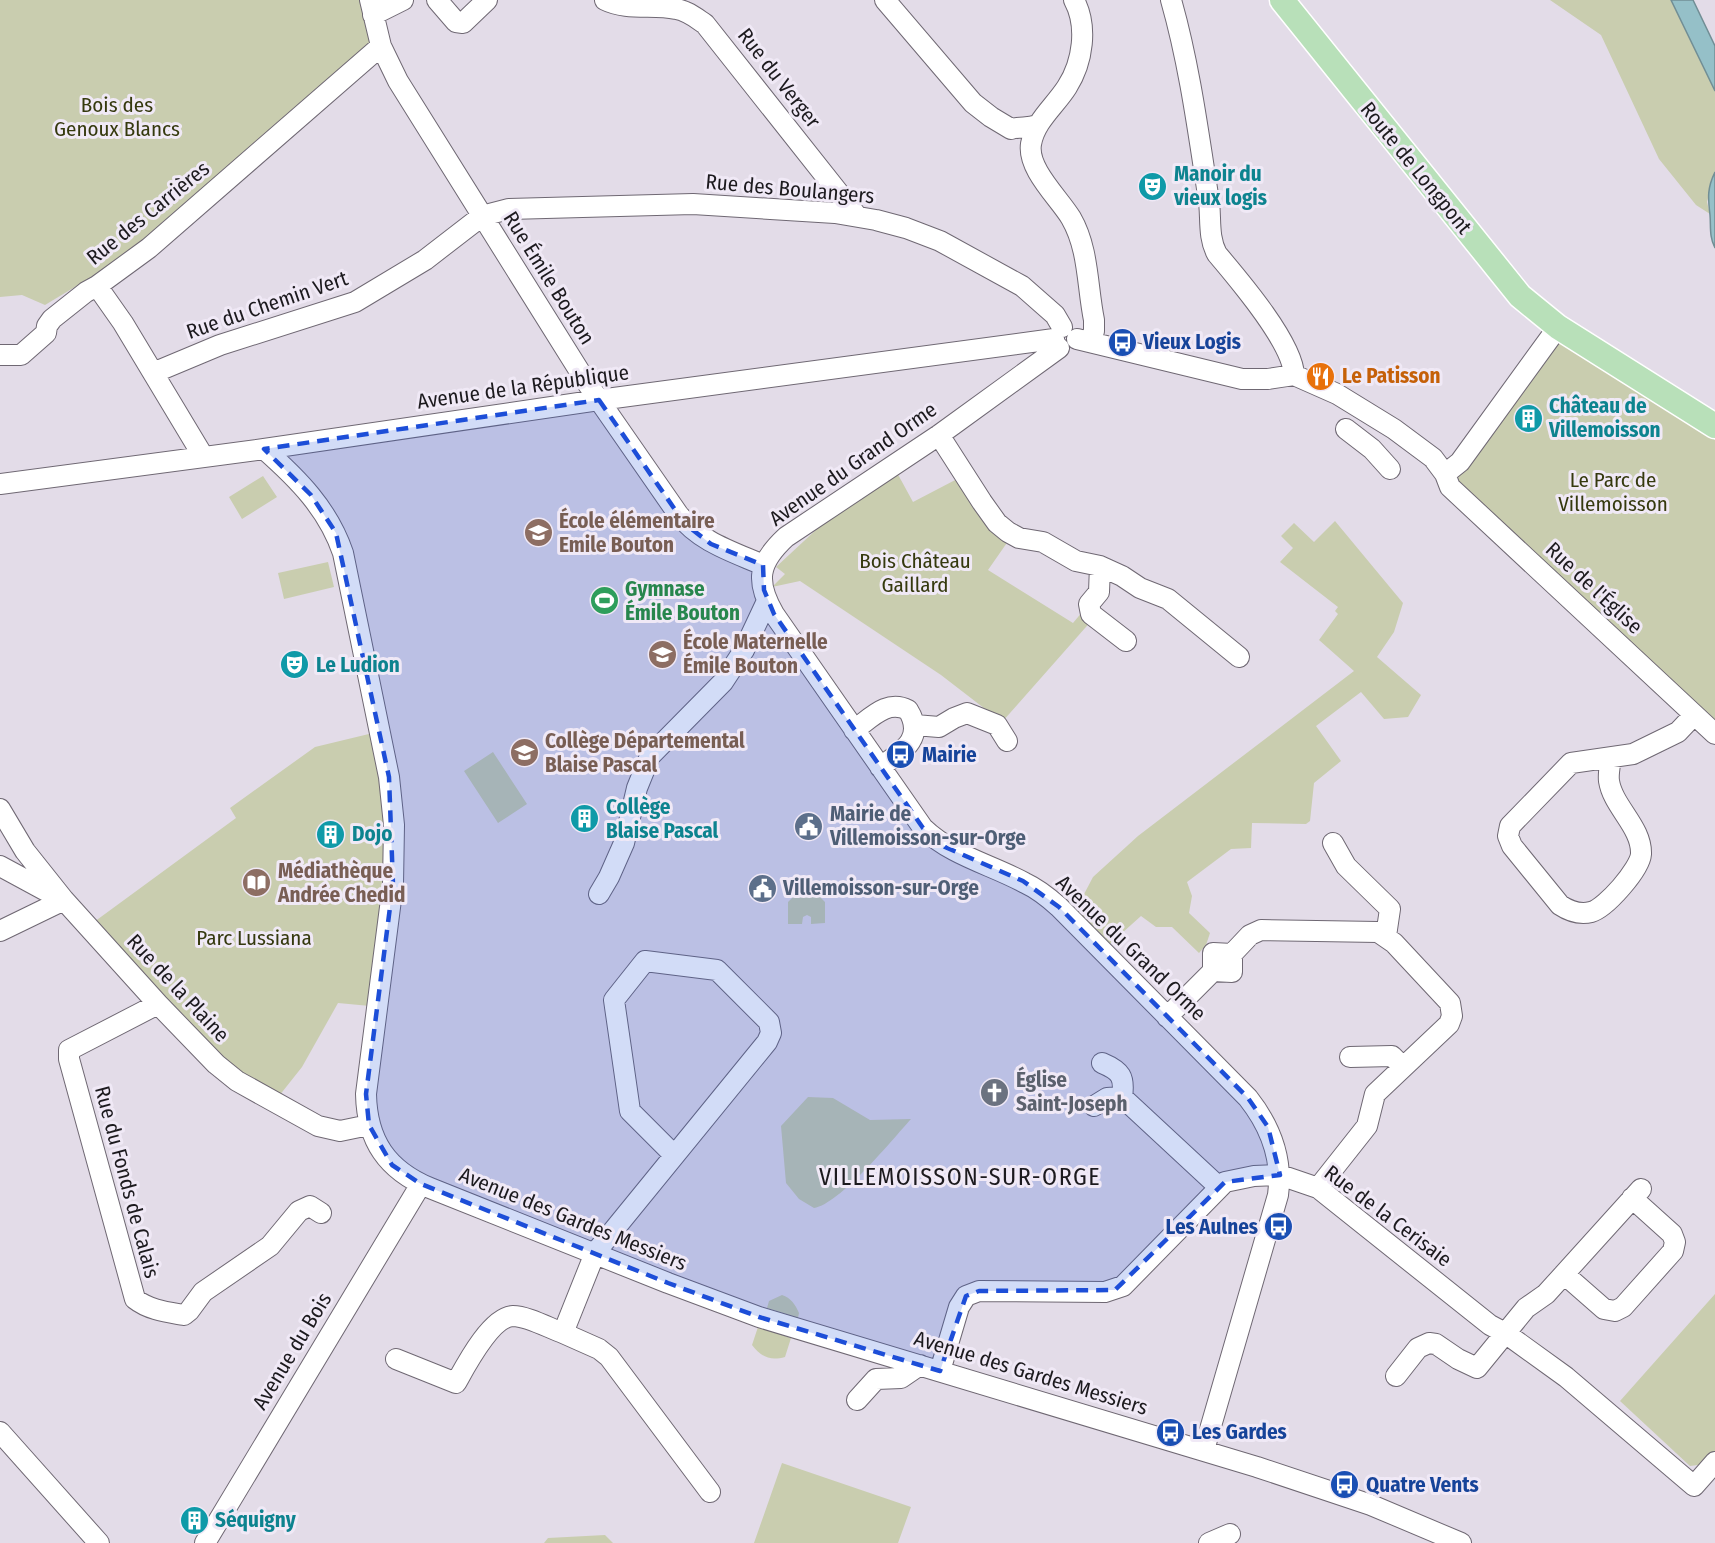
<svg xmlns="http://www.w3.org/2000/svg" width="1715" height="1543" font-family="'Fira Sans Condensed',sans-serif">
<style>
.green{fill:#c9cdaf}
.water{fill:#95c0c8;stroke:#718e95;stroke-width:1.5}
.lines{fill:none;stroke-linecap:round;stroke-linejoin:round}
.minor-casing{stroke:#6f6873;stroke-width:22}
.major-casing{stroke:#fff;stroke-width:27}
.minor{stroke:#fff;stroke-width:20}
.major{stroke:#b8e0b9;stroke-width:24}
.marked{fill:#1d4ed8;fill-opacity:0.2;stroke:#1d4ed8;stroke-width:4.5;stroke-dasharray:12 8;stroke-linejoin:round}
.labels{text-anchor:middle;stroke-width:6;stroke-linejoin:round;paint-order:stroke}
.street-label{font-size:21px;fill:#1c1a1e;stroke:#f0e9f6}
.park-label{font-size:21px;fill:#35390e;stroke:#f0e9f6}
.culture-label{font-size:21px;font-weight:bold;fill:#0d838f;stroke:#f0e9f6;text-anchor:start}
.transit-label{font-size:21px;font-weight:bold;fill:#164399;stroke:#f0e9f6;text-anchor:start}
.food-label{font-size:21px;font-weight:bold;fill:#c56008;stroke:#f0e9f6;text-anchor:start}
.education-label{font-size:21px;font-weight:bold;fill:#785e54;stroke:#f0e9f6;text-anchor:start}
.leisure-label{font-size:21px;font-weight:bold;fill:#27864d;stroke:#f0e9f6;text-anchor:start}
.service-label{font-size:21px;font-weight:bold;fill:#4e5e75;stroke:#f0e9f6;text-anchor:start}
.worship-label{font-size:21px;font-weight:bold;fill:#5b616d;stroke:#f0e9f6;text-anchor:start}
.quarter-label{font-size:24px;letter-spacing:1.5px;fill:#1c1a1e;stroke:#f0e9f6}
</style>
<rect width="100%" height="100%" fill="#e3dce8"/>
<path class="green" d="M0 0H370L381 46 148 243 45 305 22 295 0 297Z
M1550 0H1671L1715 91V172L1707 202 1710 214 1696 205 1659 159 1601 35Z
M1567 342 1715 440V725L1455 482 1554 344Z
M895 469 913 502 959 478 1011 537 988 570 1073 623 1083 611 1093 619 1002 722 941 675 800 581 772 587 785 574 776 567 832 515Z
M263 476 277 497 242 519 229 497Z
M1335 521 1403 603 1394 632 1377 657 1421 695 1408 717 1384 719 1361 692 1316 726 1341 761 1314 783 1310 821 1306 824 1252 823 1251 848 1231 849 1187 882 1192 896 1189 913 1210 933 1206 945 1199 953 1172 927H1156L1141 916 1102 951 1071 919 1093 877 1138 836 1354 671 1319 640 1338 614 1335 611 1338 607 1280 562 1293 548 1281 536 1294 523 1314 542Z
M328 562 334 587 284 599 278 573Z
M373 733 384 794 385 885 370 1006 338 1003 302 1067 279 1096 253 1081 216 1054 94 922 236 818 230 808 315 747Z
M493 752 527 804 498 823 464 771Z
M798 892H815L825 902V923L811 924V917L807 915 803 917 802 924H788V902Z
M808 1097 833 1098 870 1120 911 1119C892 1140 840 1204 814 1208L799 1199 786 1183 781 1126Z
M1715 1294V1454L1706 1464 1690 1466 1620 1401Z
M782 1295C791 1298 795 1304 799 1313L798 1318 767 1308 769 1301Z
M758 1327 791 1338 785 1357C770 1361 761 1357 752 1345Z
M782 1463 911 1507 898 1543H754Z
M605 1535 613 1543H544L548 1538Z"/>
<path class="water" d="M1671 0H1693L1715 46V91Z
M1715 172V248C1709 236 1711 227 1710 215 1708 198 1707 188 1715 172Z"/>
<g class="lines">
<defs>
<path id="minor" d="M370 0 381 46 398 81 585 380 678 514C700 542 731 551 763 565
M437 0 456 22 463 23 487 0
M605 0C627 11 653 4 676 9 688 11 696 18 705 24L857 216
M885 0 973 103 991 117 1011 129C1022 126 1026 129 1038 125
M1074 0C1088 26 1083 62 1067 87 1055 106 1035 121 1031 144 1027 169 1059 198 1071 218 1089 249 1087 286 1094 320V331L1090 342
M1171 0C1189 63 1198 130 1208 195 1212 214 1207 236 1217 254 1239 280 1293 343 1294 375
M373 15 403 0
M97 286 123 323 203 456
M1077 339 1242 379H1268L1294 375 1337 394 1394 429 1433 458 1445 474 1450 487 1715 734
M1059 348 939 435 786 537C758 563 755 581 774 614L923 828C952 856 990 864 1025 883 1038 889 1049 898 1059 907L1248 1098C1270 1126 1283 1158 1278 1195L1204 1450
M0 355H21L46 333 47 326 52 319 86 292 97 286 149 248 381 46
M153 373 220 345 355 302 425 260 482 216 509 209 693 204 835 213 876 220 906 228 940 241 1022 286 1055 315 1062 327
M1346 429 1372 449 1390 469
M939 435 982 502 997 523 1008 532 1019 538 1043 542 1076 561 1100 566 1122 576 1140 588 1168 599 1239 657
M264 449C298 479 328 509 343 553L389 777 394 825 393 884 366 1094C367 1141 387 1170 430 1188L668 1283 759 1317 1257 1467 1371 1505 1461 1543
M1445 474 1460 462 1558 327
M0 484 264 449 599 400 1054 339
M1100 566 1099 592 1089 604 1091 614 1126 641
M915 725 939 727 954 718 967 713 997 725 1007 741
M854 730C871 718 887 699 908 710 926 739 901 752 880 767
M1611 758C1610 765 1608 774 1609 781 1613 807 1642 827 1641 854 1640 869 1606 908 1591 912 1579 915 1569 911 1560 905L1512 846 1508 836 1510 826 1571 763 1633 754 1678 732 1694 715
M0 809 25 851 64 900 158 1004 216 1064 237 1081 318 1126 340 1131 369 1125
M1333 843 1346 866 1390 909 1386 936
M0 866 50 893 55 889
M599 894 609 877 624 843 637 788 650 756 723 682 744 650 767 601
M0 931 64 900
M1213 953 1232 954V972L1213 971Z
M1232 954 1250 935 1261 930 1378 932 1394 943 1450 1003 1452 1016 1449 1024 1375 1094 1367 1126 1318 1188
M158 1004 69 1050V1059L135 1299C149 1310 167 1312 184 1315L189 1311 203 1292 270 1246 299 1211 310 1206 321 1213
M1167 1017 1213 971
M1350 1057 1392 1056 1403 1067
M1102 1063C1121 1071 1125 1077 1122 1097
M1094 1106 1107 1098 1122 1097 1219 1187
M674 1155 630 1111 614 1000 645 961 717 970 769 1022 771 1033 767 1042 595 1253 563 1333 599 1349 609 1357 710 1492
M1564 1274 1604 1309 1615 1311 1623 1307 1673 1251 1675 1242 1672 1234 1632 1198
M396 1359 456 1383C466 1365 491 1317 513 1316 527 1316 549 1328 563 1333
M940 1371 959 1307 966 1296 979 1291 1105 1292 1123 1286 1225 1182 1254 1176 1280 1175 1318 1188 1490 1325 1505 1333 1566 1377 1694 1486 1715 1462
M1396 1376 1418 1348 1429 1343 1436 1344 1458 1359 1477 1368 1526 1308 1546 1294 1641 1189
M857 1400 876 1379 901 1378 920 1365
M0 1432 99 1543
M205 1543 421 1184
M1209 1543 1230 1534"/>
<path id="major" d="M1282 0 1520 296 1558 327 1715 426"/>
</defs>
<use href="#minor" class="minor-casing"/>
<use href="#major" class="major-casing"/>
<use href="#minor" class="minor"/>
<use href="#major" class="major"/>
</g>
<path class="marked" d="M599 400 685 524 711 544 763 565 764 590 774 614 923 828 945 847 1023 881 1059 907 1248 1098 1268 1127 1280 1175 1225 1182 1115 1290 979 1291 966 1296 940 1371 759 1317 668 1283 421 1184 392 1165 369 1125 366 1094 393 884 389 777 336 533 311 495 264 449Z"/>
<defs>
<symbol id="theatre-disc" viewBox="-11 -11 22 22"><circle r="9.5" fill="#0f9aa8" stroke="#f0e9f6"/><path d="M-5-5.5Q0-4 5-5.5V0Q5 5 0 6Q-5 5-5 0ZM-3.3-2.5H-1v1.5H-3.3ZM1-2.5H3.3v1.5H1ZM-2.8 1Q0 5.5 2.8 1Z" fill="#fff"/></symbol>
<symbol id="bus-disc" viewBox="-11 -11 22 22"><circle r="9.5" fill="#1a4fb4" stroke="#f0e9f6"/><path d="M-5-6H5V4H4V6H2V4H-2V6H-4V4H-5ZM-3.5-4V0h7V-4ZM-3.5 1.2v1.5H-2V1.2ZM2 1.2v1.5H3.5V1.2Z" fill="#fff"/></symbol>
<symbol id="restaurant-disc" viewBox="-11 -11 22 22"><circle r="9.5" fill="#e8710a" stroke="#f0e9f6"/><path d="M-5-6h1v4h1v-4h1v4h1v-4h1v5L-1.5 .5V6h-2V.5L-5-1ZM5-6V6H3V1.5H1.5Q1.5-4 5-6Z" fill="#fff"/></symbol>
<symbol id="building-disc" viewBox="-11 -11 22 22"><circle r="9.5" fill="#0f9aa8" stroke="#f0e9f6"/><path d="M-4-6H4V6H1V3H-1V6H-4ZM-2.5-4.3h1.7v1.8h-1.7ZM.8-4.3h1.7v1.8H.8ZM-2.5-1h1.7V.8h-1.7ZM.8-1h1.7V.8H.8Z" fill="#fff"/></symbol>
<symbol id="school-disc" viewBox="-11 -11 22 22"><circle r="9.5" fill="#8d6e63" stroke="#f0e9f6"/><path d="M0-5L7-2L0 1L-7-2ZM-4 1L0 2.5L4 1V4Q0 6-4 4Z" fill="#fff"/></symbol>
<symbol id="stadium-disc" viewBox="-11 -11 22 22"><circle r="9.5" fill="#2e9e5b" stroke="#f0e9f6"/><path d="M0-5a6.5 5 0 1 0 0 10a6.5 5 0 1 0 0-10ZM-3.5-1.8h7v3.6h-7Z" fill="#fff"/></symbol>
<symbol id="civic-disc" viewBox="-11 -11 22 22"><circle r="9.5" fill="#5c6f8a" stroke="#f0e9f6"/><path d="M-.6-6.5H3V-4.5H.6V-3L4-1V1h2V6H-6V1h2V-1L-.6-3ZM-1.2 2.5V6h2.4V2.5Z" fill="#fff"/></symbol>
<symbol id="library-disc" viewBox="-11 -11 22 22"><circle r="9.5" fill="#8d6e63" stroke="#f0e9f6"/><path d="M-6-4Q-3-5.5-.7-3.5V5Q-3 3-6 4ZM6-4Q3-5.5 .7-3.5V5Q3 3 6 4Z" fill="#fff"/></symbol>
<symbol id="church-disc" viewBox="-11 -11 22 22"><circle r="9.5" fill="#6b7280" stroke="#f0e9f6"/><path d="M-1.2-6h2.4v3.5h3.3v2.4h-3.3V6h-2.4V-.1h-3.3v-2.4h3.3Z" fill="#fff"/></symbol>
</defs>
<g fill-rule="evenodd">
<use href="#theatre-disc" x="1136" y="170" width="33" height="33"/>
<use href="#bus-disc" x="1106" y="326" width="33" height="33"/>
<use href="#restaurant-disc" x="1304" y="360" width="33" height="33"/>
<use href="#building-disc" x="1512" y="402" width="33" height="33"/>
<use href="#school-disc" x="522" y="516" width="33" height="33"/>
<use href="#stadium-disc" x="588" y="584" width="33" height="33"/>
<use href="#school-disc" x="646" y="638" width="33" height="33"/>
<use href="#theatre-disc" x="278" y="648" width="33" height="33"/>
<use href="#school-disc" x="508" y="736" width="33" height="33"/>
<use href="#bus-disc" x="884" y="738" width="33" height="33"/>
<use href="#building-disc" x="568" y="802" width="33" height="33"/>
<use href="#civic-disc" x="792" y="810" width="33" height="33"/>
<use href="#building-disc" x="314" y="818" width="33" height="33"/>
<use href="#library-disc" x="240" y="866" width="33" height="33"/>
<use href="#civic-disc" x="746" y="872" width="33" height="33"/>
<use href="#church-disc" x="978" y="1076" width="33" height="33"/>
<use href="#bus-disc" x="1262" y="1210" width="33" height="33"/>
<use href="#bus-disc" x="1154" y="1416" width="33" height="33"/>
<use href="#bus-disc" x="1328" y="1468" width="33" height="33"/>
<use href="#building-disc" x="178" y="1504" width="33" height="33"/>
</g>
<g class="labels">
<g class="street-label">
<text transform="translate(779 78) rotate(52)" y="7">Rue du Verger</text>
<text transform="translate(1416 168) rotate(51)" y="7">Route de Longpont</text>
<text transform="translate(790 189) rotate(5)" y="7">Rue des Boulangers</text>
<text transform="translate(148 213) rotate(-39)" y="7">Rue des Carrières</text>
<text transform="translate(549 278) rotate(58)" y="7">Rue Émile Bouton</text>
<text transform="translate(267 305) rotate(-19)" y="7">Rue du Chemin Vert</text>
<text transform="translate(523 387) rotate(-8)" y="7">Avenue de la République</text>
<text transform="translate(853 464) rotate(-35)" y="7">Avenue du Grand Orme</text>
<text transform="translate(1594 588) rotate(43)" y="7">Rue de l'Église</text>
<text transform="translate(1131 948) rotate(44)" y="7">Avenue du Grand Orme</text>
<text transform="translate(178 988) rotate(47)" y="7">Rue de la Plaine</text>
<text transform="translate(127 1182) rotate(75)" y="7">Rue du Fonds de Calais</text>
<text transform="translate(1388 1216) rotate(37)" y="7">Rue de la Cerisaie</text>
<text transform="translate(573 1219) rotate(22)" y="7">Avenue des Gardes Messiers</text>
<text transform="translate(292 1351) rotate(-59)" y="7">Avenue du Bois</text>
<text transform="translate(1031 1373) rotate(17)" y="7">Avenue des Gardes Messiers</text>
</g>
<g class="park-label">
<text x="117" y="112">Bois des<tspan x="117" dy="24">Genoux Blancs</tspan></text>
<text x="1613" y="487">Le Parc de<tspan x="1613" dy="24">Villemoisson</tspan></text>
<text x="915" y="568">Bois Château<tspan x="915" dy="24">Gaillard</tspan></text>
<text x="254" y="945">Parc Lussiana</text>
</g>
<g class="culture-label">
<text x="1174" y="181">Manoir du<tspan x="1174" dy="24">vieux logis</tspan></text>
<text x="1549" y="413">Château de<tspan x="1549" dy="24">Villemoisson</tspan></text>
<text x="316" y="672">Le Ludion</text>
<text x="606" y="814">Collège<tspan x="606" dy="24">Blaise Pascal</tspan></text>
<text x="352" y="841">Dojo</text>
<text x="215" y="1527">Séquigny</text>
</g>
<g class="transit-label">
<text x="1143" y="349">Vieux Logis</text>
<text x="922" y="762">Mairie</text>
<text x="1258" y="1234" text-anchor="end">Les Aulnes</text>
<text x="1192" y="1439">Les Gardes</text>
<text x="1366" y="1492">Quatre Vents</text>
</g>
<g class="food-label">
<text x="1342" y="383">Le Patisson</text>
</g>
<g class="education-label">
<text x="559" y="528">École élémentaire<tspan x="559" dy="24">Emile Bouton</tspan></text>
<text x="683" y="649">École Maternelle<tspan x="683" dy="24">Émile Bouton</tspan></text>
<text x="545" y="748">Collège Départemental<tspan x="545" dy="24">Blaise Pascal</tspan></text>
<text x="278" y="878">Médiathèque<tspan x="278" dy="24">Andrée Chedid</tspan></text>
</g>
<g class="leisure-label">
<text x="625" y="596">Gymnase<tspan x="625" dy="24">Émile Bouton</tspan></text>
</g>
<g class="service-label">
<text x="830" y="821">Mairie de<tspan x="830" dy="24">Villemoisson-sur-Orge</tspan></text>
<text x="783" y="895">Villemoisson-sur-Orge</text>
</g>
<g class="worship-label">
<text x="1016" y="1087">Église<tspan x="1016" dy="24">Saint-Joseph</tspan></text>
</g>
<g class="quarter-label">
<text x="960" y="1185">VILLEMOISSON-SUR-ORGE</text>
</g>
</g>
</svg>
